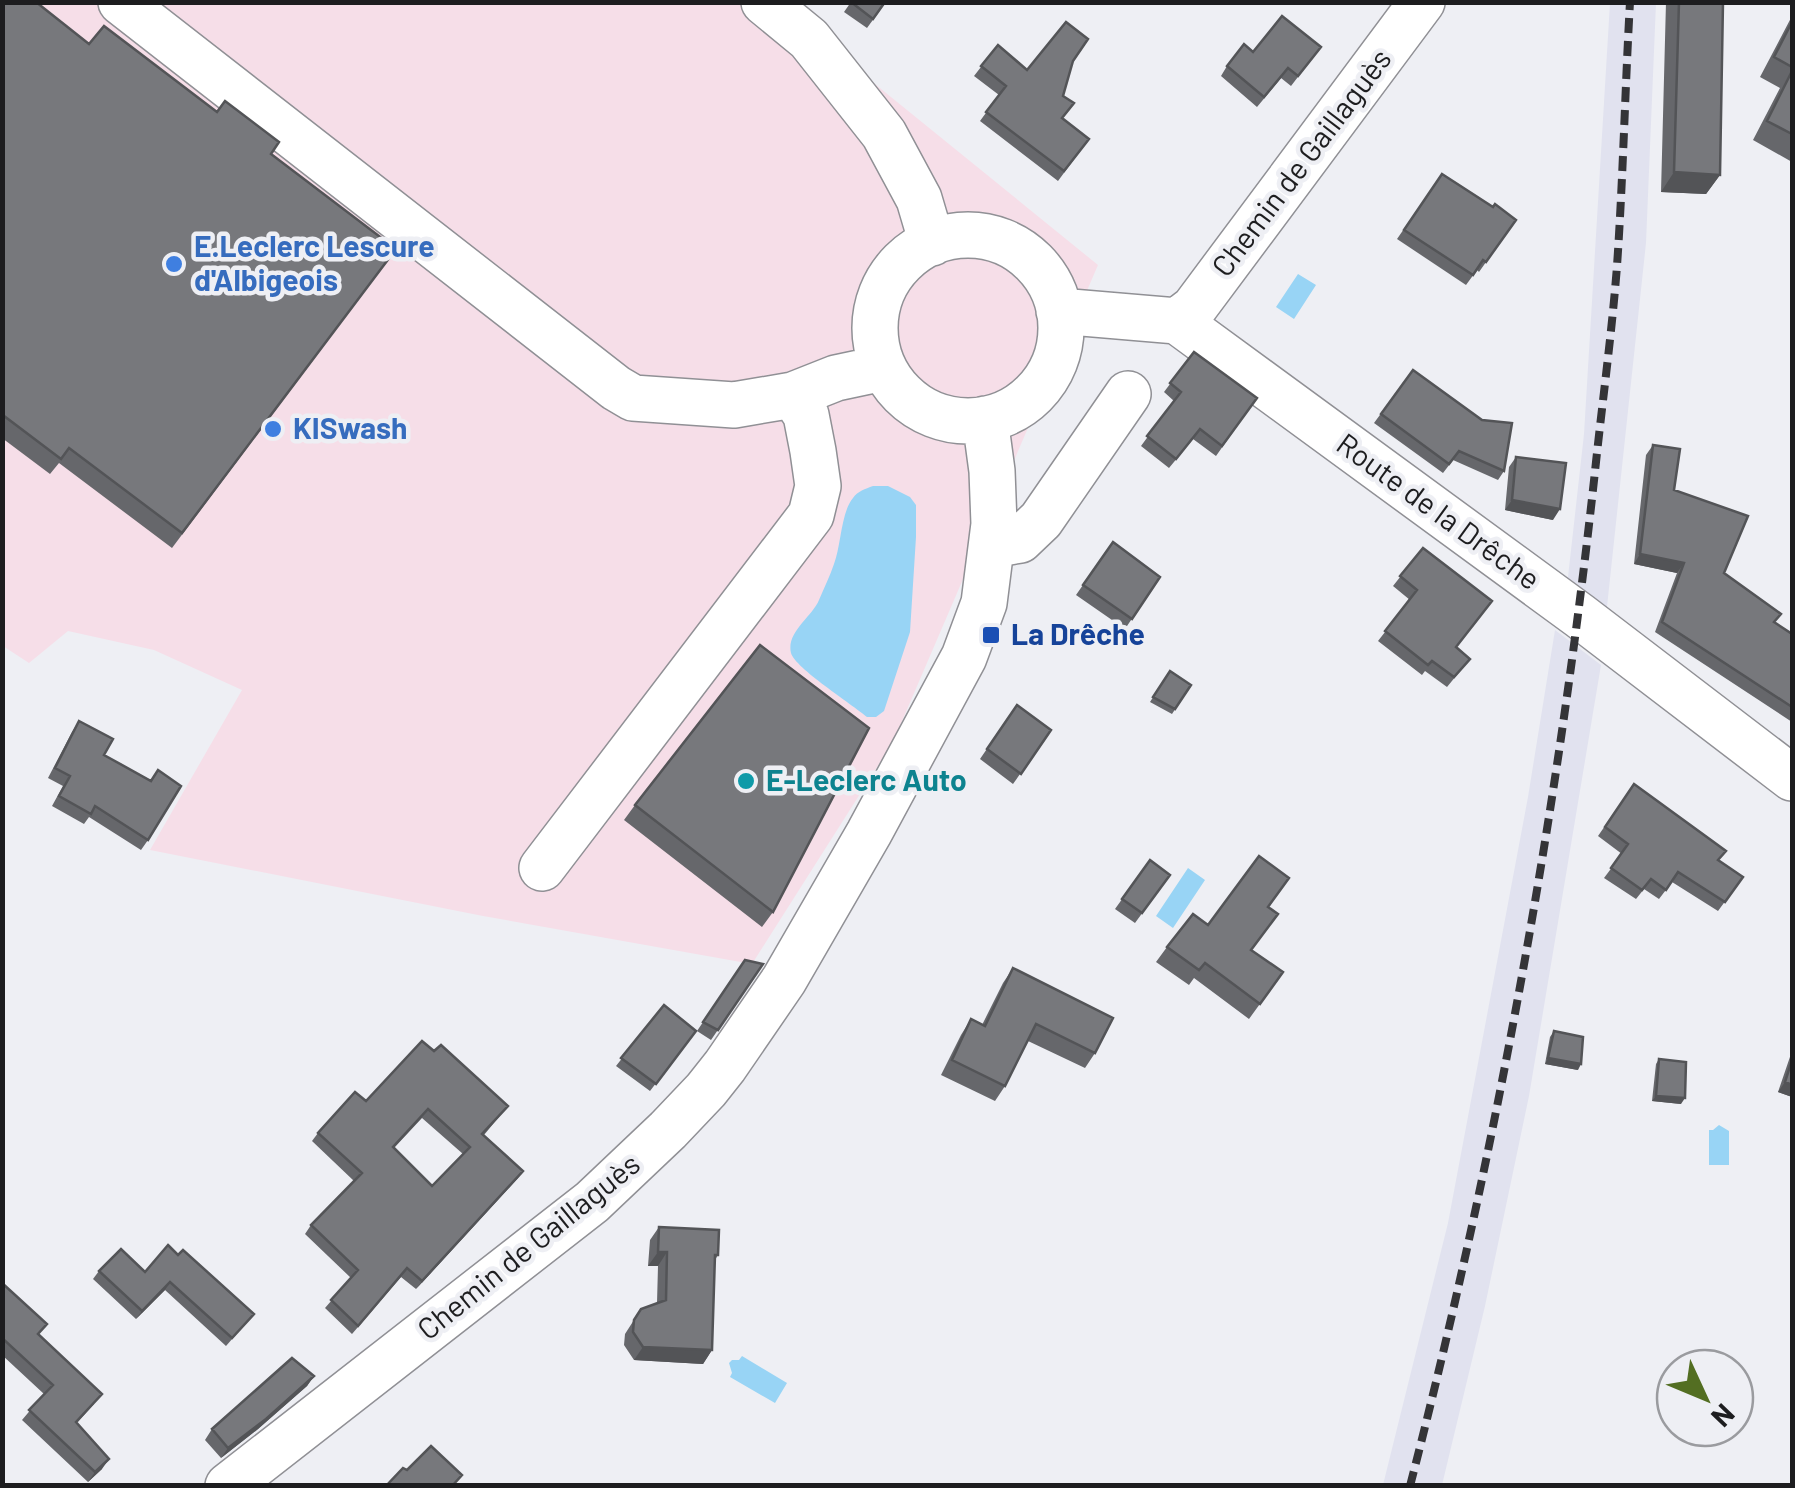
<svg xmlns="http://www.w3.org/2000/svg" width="1795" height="1488" font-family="Barlow,sans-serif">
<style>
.commercial{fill:#f6dee8}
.built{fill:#e1e2ef}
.water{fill:#98d4f5}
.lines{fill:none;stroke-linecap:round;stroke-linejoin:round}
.minor-casing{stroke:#909095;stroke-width:48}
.minor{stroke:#fff;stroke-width:45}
.rail{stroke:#343437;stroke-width:8;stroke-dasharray:15 8;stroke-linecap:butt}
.wall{fill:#66676b;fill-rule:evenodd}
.shaded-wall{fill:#535457}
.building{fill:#77787c;stroke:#535457;stroke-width:2.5;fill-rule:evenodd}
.shop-dot{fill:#3f7fe0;stroke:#eeeff4;stroke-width:4}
.transit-dot{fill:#1a4fb4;stroke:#eeeff4;stroke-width:4}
.culture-dot{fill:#0f9aa8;stroke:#eeeff4;stroke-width:4}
.labels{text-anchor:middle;stroke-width:9;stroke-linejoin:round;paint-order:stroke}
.street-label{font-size:30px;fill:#1d1d1f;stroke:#eeeff4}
.shop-label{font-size:30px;font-weight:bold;fill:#366cbe;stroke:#eeeff4;text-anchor:start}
.transit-label{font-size:30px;font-weight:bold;fill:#164399;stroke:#eeeff4;text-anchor:start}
.culture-label{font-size:30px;font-weight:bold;fill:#0d838f;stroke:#eeeff4;text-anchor:start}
</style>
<rect width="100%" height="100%" fill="#eeeff4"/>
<path class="commercial" d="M2 3H775L1098 265 893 742 752 964 483 916 150 850 242 690 154 650 68 631 29 663 3 646Z"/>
<path class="built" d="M1610 3H1656L1646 243 1606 616 1567 586 1584 434Z
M1555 630 1601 665 1529 1096 1485 1306 1442 1485H1383L1448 1223 1528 797Z"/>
<path class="water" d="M1298 274 1316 285 1294 319 1276 307Z
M873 486H888L910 497 916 505V537L910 632 884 711 876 717H867C852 704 795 668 791 653 786 632 812 617 819 600 824 588 830 576 834 564 841 546 841 512 853 498 858 491 865 489 873 486Z
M1188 868 1205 880 1173 928 1156 916Z
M1719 1125 1729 1131V1165H1709V1130H1713Z
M742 1356 787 1383 775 1403 730 1377 732 1373 729 1363 732 1360H739Z"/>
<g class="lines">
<defs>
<path id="minor" d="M121 2 616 388 633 398 734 405 793 395 836 378 883 368
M764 2 809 39 884 134 919 199 932 243
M875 328a93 93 0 1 1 186 0a93 93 0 1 1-186 0Z
M1059 311 1177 321 1580 616 1792 778
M1177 321 1194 308 1422 2
M992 545 1020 540 1041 520 1128 394
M542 868 811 515 818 486 813 451 806 415 793 395
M228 1486 592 1202 668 1130 706 1090 725 1066 784 980 869 833 964 657 984 603 994 524 992 471 985 419"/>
</defs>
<use href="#minor" class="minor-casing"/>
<use href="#minor" class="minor"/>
<path class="rail" d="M1410 1486C1497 1149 1559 807 1596 462 1603 397 1612 331 1617 266 1623 179 1625 90 1630 2"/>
</g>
<path class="wall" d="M2 2 89 44 271 154 385 264 172 548 59 463 50 474 2 438Z
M851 2H886L867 28 844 12Z
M1666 2H1723L1720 175 1706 194 1661 192Z
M1792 16V162L1753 140 1780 88 1760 77Z
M998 45 1027 70 1073 61 1063 96 1062 118 1089 139 1058 181 980 121 999 95 974 76Z
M1321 47 1291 86 1281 78 1257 107 1221 76 1227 66 1253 52Z
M1442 174 1493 207 1516 220 1479 272 1477 270 1466 285 1397 239Z
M1194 352 1257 398 1216 456 1193 439 1169 468 1141 446 1174 401 1164 392Z
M1413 370 1504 471 1498 480 1453 460 1443 473 1374 423Z
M1653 445 1674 490 1724 573 1774 622 1792 634V722L1655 632 1677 573 1634 564 1646 455Z
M1516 457 1553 520 1505 510 1509 467Z
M1113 542 1160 577 1125 629 1076 595Z
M1423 548 1456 648 1470 659 1447 687 1425 671 1422 675 1378 641 1410 600 1393 586Z
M1170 671 1191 685 1172 714 1150 702Z
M1017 705 1051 730 1013 784 980 759Z
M79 721 104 755 148 840 141 850 89 817 84 824 52 806 63 786 48 778 72 732Z
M1634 784 1719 861 1743 877 1718 911 1672 882 1659 899 1644 889 1636 899 1604 878 1622 854 1598 836Z
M635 805 773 912 762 927 624 820Z
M1150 860 1170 875 1135 923 1115 909Z
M1268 907 1252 950 1283 972 1249 1019 1194 978 1189 985 1156 962 1167 947 1208 925Z
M745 960 763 964 711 1040 697 1031Z
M1013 968 1095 1053 1085 1068 1028 1041 1005 1086 995 1101 941 1075 961 1035 971 1019 982 1025 1003 983Z
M664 1005 696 1031 650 1091 616 1066Z
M1554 1031 1578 1070 1545 1064 1550 1037Z
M1792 1051V1097L1778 1092Z
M1659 1059 1681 1104 1652 1101 1656 1064Z
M366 1101 508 1106 484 1135 523 1171 517 1179 416 1289 401 1277 352 1334 325 1308 351 1278 305 1234 311 1225 354 1181 312 1141 318 1133ZM422 1118 463 1154 432 1186 394 1148Z
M659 1227 718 1255 715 1260 712 1350 703 1364 634 1360 624 1345 625 1334 641 1309 657 1303 658 1266H648L650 1240Z
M178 1255 254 1314 226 1346 165 1290 136 1319 93 1279 99 1271 145 1272Z
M2 1283 39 1335 94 1404 77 1423 102 1469 88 1482 22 1420 44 1394 2 1355Z
M314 1376 307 1386 258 1429 221 1458 205 1440 212 1429Z"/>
<path class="shaded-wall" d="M1674 172 1720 175 1706 194 1661 192Z
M1512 500 1560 509 1553 520 1505 510Z
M1640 554 1684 563 1677 573 1634 564Z
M1548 1058 1581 1064 1578 1070 1545 1064Z
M1785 1082 1792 1085V1097L1778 1092Z
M1656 1096 1685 1098 1681 1104 1652 1101Z
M523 1171 517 1179 416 1289 422 1281Z
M658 1252H667L658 1266H648Z
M170 1282 165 1290 136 1319 142 1311Z
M643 1347 712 1350 703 1364 634 1360Z
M314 1376 307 1386 258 1429 221 1458 228 1448Z
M109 1459 102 1469 88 1482 95 1472Z"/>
<path class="building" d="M2 2H36L89 44 104 26 217 112 225 101 279 142 271 154 396 249 182 533 69 448 61 459 4 416 2 418Z
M851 2H885L873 19Z
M1679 2H1723L1720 175 1674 172Z
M1282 16 1321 47 1298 76 1288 68 1264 97 1227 66 1244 44 1253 52Z
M1066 22 1088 39 1073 61 1063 96 1074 103 1062 118 1089 139 1064 171 986 112 1006 86 981 66 998 45 1027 70Z
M1792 22V67L1774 57Z
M1792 71V134L1767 121Z
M1442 174 1493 207 1495 204 1516 220 1486 262 1483 260 1473 275 1404 230Z
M1194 352 1257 398 1222 446 1200 429 1176 459 1147 436 1181 392 1170 383Z
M1413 370 1482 420 1512 423 1504 471 1459 451 1449 464 1381 414Z
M1653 445 1680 449 1674 490 1748 516 1724 573 1781 614 1774 622 1792 634V707L1662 622 1684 563 1640 554Z
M1516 457 1566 463 1560 509 1512 500Z
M1113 542 1160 577 1132 619 1083 585Z
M1423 548 1492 601 1456 647 1470 659 1454 677 1432 661 1428 665 1385 631 1417 590 1400 576Z
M760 645 869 728 773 912 635 805Z
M1170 671 1191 685 1175 709 1153 697Z
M1017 705 1051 730 1021 774 987 749Z
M79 721 113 739 104 755 151 781 158 770 181 786 148 840 95 806 91 814 59 796 70 776 55 768Z
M1634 784 1726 851 1718 860 1743 877 1725 902 1678 872 1666 890 1651 879 1642 890 1611 868 1628 844 1605 827Z
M1259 856 1289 878 1268 907 1278 914 1251 950 1283 972 1260 1004 1205 963 1199 970 1167 947 1193 914 1208 925Z
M1150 860 1170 875 1142 913 1122 899Z
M745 960 763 964 718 1030 703 1022Z
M1013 968 1113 1018 1095 1053 1036 1024 1005 1086 952 1060 971 1019 985 1026Z
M664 1005 696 1031 656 1084 621 1058Z
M1554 1031 1583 1037 1581 1064 1548 1058Z
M422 1041 434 1051 441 1045 508 1106 482 1134 523 1171 422 1281 407 1268 358 1326 331 1300 358 1270 311 1225 362 1173 318 1133 355 1092 366 1101ZM428 1109 470 1147 432 1186 393 1147Z
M1659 1059 1686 1062 1685 1098 1656 1096Z
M1792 1060V1085L1785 1082Z
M659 1227 719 1230 718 1255H715L712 1350 643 1347 633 1332 634 1320 641 1309 666 1300 667 1252H658Z
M168 1245 178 1255 183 1250 254 1314 232 1338 170 1282 142 1311 99 1271 121 1249 145 1272Z
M2 1283 47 1324 38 1334 102 1394 76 1422 109 1459 95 1472 29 1410 53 1385 2 1338Z
M292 1358 314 1376 266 1419 228 1448 212 1429Z
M431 1446 462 1475 452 1486H386L403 1468 407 1470Z"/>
<g class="shop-dot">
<circle cx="174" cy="264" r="10"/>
<circle cx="273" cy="429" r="10"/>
</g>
<rect class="transit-dot" x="981" y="625" width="20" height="20" rx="5"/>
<circle class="culture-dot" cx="746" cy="781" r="10"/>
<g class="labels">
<g class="street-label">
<text transform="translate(1302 163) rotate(-53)" y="10">Chemin de Gaillaguès</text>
<text transform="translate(1438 512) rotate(36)" y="10">Route de la Drêche</text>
<text transform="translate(529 1247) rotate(-39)" y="10">Chemin de Gaillaguès</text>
</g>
<g class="shop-label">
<text x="194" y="257">E.Leclerc Lescure<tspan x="194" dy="34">d'Albigeois</tspan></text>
<text x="293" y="439">KISwash</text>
</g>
<g class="transit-label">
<text x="1011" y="645">La Drêche</text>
</g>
<g class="culture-label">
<text x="766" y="791">E-Leclerc Auto</text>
</g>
</g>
<rect width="1795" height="1488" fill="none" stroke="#1d1d1f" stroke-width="10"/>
<g transform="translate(1705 1398) rotate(134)"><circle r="48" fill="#eeeff4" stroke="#9a9b9f" stroke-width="2.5"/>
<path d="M0-8L18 38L0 25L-18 38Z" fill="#536e22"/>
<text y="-15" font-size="28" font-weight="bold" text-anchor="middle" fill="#1d1d1f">N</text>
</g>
</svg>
